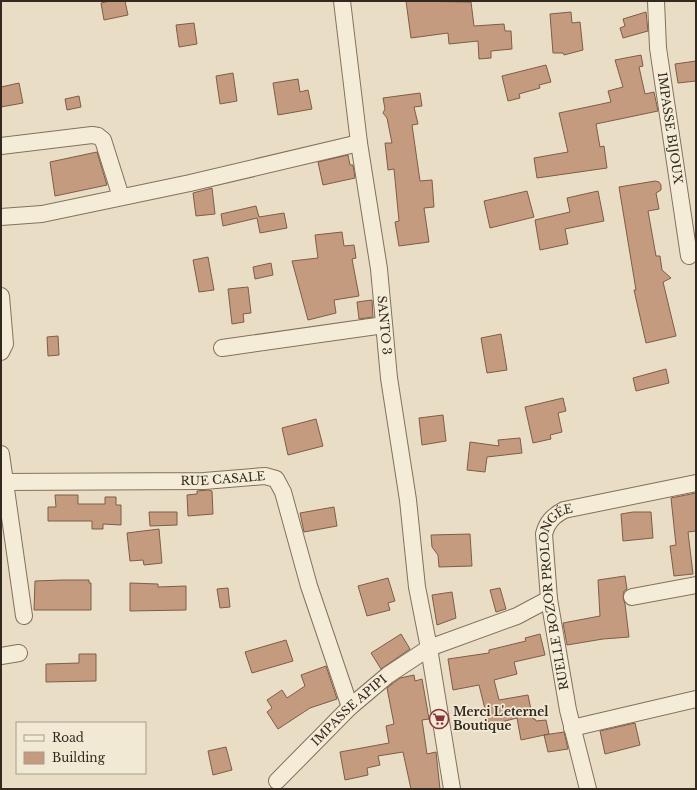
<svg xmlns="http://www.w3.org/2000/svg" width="697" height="790" font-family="'Libre Baskerville',serif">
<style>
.building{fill:#c49b7f;stroke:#7f5c46}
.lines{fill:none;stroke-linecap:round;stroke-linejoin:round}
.minor-casing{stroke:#82715d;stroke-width:18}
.minor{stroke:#f5ecd8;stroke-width:16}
.labels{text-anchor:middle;stroke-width:3.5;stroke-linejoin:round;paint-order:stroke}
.street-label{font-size:12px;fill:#34291f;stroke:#f2e9d4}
.poi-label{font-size:12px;font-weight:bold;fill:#34291f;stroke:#f2e9d4;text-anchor:start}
</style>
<rect width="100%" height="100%" fill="#e9dec5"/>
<path class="building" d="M110 1H125L128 15 104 20 101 3Z
M406 1 471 2 474 26 504 24 505 31H511L512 49 491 51V58L479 59 478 41 449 44 448 33 411 38Z
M571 12 572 23 580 22 583 50 564 55 563 53H553L550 14Z
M646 12 648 31 623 38 620 28 625 26 623 19Z
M194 23 197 44 179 47 176 25Z
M641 55 643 66 639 67 645 94 654 92 658 111 596 124 600 147 604 146 607 168 537 178 534 158 568 152 559 113 611 102 608 91 623 87 615 60Z
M696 61V81L678 83 675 64Z
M546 65 551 82 539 85 540 88 519 94 520 98 508 101 502 76Z
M233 73 237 101 220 104 216 76Z
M298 79 300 92 308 90 312 109 278 115 273 83Z
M19 83 23 103 1 107V87Z
M420 93 422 106 414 107 418 124 412 125 420 181 432 180 434 207 424 208 429 242 399 246 395 222 399 221 394 169 388 170 385 143H392L387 118 383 113 385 109 383 98Z
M79 96 81 107 67 110 65 99Z
M97 152 107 185 55 196 50 162Z
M348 155 350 165H353L355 178 323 185 318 162Z
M655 181 659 182 661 185V190L656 193 659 209 648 211 656 256H660L662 270 671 278 663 282 676 336 646 343 634 290H636L619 187Z
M212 188 215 214 196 216 193 193Z
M527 191 534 217 490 228 484 201Z
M598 191 604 221 565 229 568 244 540 250 535 220 570 212 567 198Z
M256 206 259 217 284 213 287 228 260 233 257 218 223 226 221 214Z
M342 232 344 246 354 245 356 258 352 259 359 296 334 300 336 313 308 320 292 261 318 258 315 235Z
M208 257 214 290 199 292 193 260Z
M271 263 273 275 255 279 253 267Z
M248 287 251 313 243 314 244 322 232 324 228 289Z
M372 300 373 317 359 319 357 302Z
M501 334 507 370 487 373 481 338Z
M58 336 59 355 48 356 47 337Z
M666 369 669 383 636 391 633 378Z
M563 398 566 411 558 413 562 432 550 435 551 439 533 443 525 407Z
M443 415 446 441 422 445 419 418Z
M316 419 323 446 288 455 282 428Z
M520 438 522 453 487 457 485 472 467 470 470 442 499 446 498 440Z
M208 490 212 491 213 514 188 516 187 495 197 494V491Z
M696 493V531L688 532 693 574 674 576 670 546 676 545 671 498Z
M55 495H78V504H105V497H116V505H121V525L103 524V529H92V521H48V507H56Z
M334 507 337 526 304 532 300 513Z
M149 512H177V525L150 526Z
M633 512H651L653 538 623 541 621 514Z
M159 529 162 563 144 565 143 560 130 561 127 533Z
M470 534 472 566 439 567 438 555 432 547 431 535Z
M625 576 627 589 624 591 623 598 625 604 629 637 603 639 567 645 563 623 600 616 598 580Z
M388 578 395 601 388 603 390 610 367 616 358 586Z
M62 580H89V583H91V610H34L35 581Z
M130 583 158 584V587L186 586V610L130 611Z
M228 588 230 607 220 608 217 589Z
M500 588 506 609 496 612 490 590Z
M452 592 456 618 437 625 432 595Z
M401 634 410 649 381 669 371 653Z
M540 634 545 655 514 662 517 674 494 680 499 700 528 695 533 719H535L536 721 546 720 549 734 521 740 517 718 489 725 479 685 453 690 448 659 489 653V650L526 641 525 638Z
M286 640 293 661 252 673 245 652Z
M79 654H96V681L46 682V664L79 663Z
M326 666 337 699 310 708 278 729 267 712 272 708 267 700 282 690 287 698 305 686 301 675Z
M414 675 415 681 422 679 425 696 429 719 422 720 427 754 436 752 440 789H411L403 752 378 756 380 765 367 768 368 775 345 780 340 752 389 743 386 726 394 724 387 688 400 678Z
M635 723 640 745 605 754 600 731Z
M564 732 568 749 548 752 544 735Z
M226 747 232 770 213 775 208 751Z"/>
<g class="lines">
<defs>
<g id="minor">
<path id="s1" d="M342 1 359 143 379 269 389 378 408 500 417 587 429 648 452 789"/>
<path id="s2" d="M656 1 658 48 689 256"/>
<path d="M1 146 92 135 98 136 103 140 121 197"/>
<path d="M1 217 42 214 190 183 359 143"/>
<path d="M1 296 5 344 1 352"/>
<path d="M222 348 384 325"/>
<path d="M1 454 24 616"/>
<path id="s3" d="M1 482 204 481 265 476 276 479 283 492 309 586 350 707"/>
<path d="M632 597 696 585"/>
<path d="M1 656 19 653"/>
<path d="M572 728 696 699"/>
<path id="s4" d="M277 781 350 707 388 675 429 648 517 616 549 599"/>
<path id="s5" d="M588 789 568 710 549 599 544 534C547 522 553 516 564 510L696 483"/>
</g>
</defs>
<use href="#minor" class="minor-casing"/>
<use href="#minor" class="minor"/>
</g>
<defs>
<symbol id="supermarket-ring" viewBox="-11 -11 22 22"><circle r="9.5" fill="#f2e9d4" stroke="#8b3435" stroke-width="1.5"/><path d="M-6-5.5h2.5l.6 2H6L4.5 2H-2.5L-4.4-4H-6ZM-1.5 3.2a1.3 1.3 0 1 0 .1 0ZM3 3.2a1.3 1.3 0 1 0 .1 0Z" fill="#8b3435"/></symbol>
</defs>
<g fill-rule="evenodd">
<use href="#supermarket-ring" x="428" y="708" width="22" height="22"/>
</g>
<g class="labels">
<g class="street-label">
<text dy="4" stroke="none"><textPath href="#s2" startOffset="128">IMPASSE BIJOUX</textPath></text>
<text dy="4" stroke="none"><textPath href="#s1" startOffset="327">SANTO 3</textPath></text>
<text dy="4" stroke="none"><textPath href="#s3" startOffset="222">RUE CASALE</textPath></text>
<text dy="4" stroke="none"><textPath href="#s5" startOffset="201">RUELLE BOZOR PROLONGÉE</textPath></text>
<text dy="4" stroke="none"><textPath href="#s4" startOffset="101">IMPASSE APIPI</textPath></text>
</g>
<g class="poi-label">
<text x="453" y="716">Merci L'eternel<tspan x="453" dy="14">Boutique</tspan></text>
</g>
</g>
<rect width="697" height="790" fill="none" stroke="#34291f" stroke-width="4"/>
<rect x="16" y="722" width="130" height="52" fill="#f2e9d4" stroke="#a69c8c"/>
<rect x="24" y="735" width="20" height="6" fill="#f5ecd8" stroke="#a69c8c"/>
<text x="52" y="742" font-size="12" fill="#34291f">Road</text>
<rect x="24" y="752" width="20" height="12" fill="#c49b7f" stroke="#a69c8c"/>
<text x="52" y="762" font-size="12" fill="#34291f">Building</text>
</svg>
